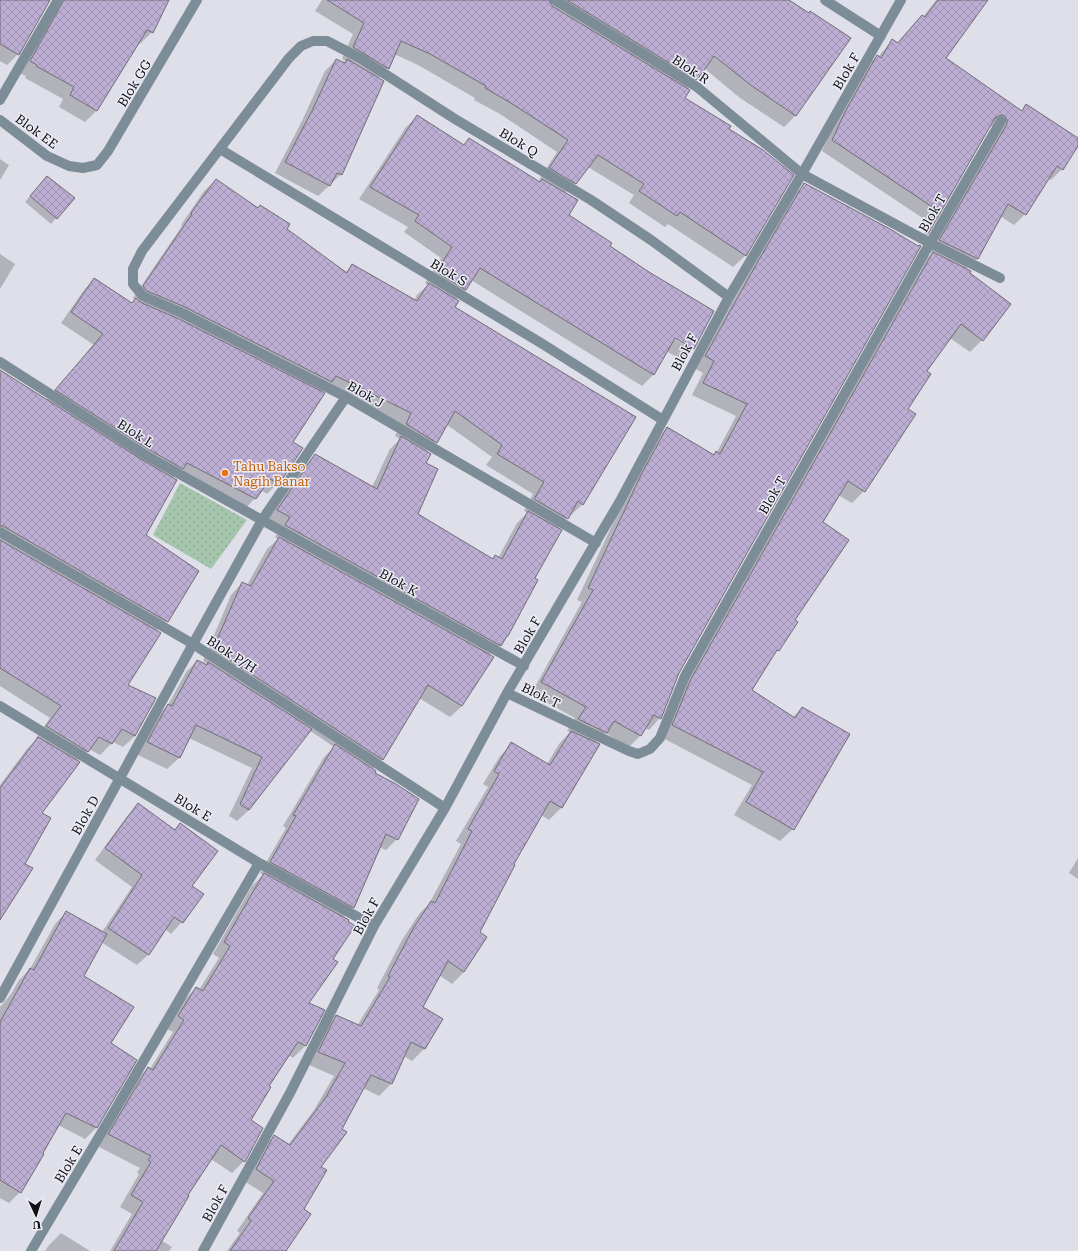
<svg xmlns="http://www.w3.org/2000/svg" width="1078" height="1251" font-family="'Roboto Serif',serif">
<style>
.grass{fill:url(#grass-dots)}
.shadow{fill:#0003;fill-rule:evenodd}
.building{fill:url(#building-cross-hatch);stroke:#706d75}
.lines{fill:none;stroke-linecap:round;stroke-linejoin:round}
.minor{stroke:#7c8d97;stroke-width:10}
.food-dot{fill:#e8710a;stroke:#ececf6;stroke-width:1.5}
.labels{text-anchor:middle;stroke-width:3;stroke-linejoin:round;paint-order:stroke}
.street-label{font-size:13px;fill:#111114;stroke:#ececf6}
.food-label{font-size:13px;fill:#c56008;stroke:#ececf6;text-anchor:start}
</style>
<defs>
<pattern id="grass-dots" width="8" height="8" patternUnits="userSpaceOnUse"><rect width="8" height="8" fill="#a5c5ac"/><path d="M2 2h.1M6 6h.1" fill="none" stroke="#8da893" stroke-width="1.8" stroke-linecap="round"/></pattern>
<pattern id="building-cross-hatch" width="8" height="8" patternUnits="userSpaceOnUse"><rect width="8" height="8" fill="#bcadd3"/><path d="M0 0l8 8M0 8l8-8" fill="none" stroke="#a194b4"/></pattern>
</defs>
<rect width="100%" height="100%" fill="#dfdfe9"/>
<path class="grass" d="M180 483 247 520 211 569 153 535Z"/>
<path class="shadow" d="M0 0H49L18 54 7 65 0 61Z
M68 0H168L152 32 140 44 138 42 96 111 85 122 59 107 63 99 25 78 26 76 19 73 52 16Z
M322 0H787L796 115 784 127 740 98 704 68 697 79 686 89 683 99 792 176 745 256 733 267 668 224 665 227 629 203 634 195 588 167 575 183 565 193 567 215 609 246 648 272 713 312 693 349 682 360 666 351 653 375 642 386 471 280 466 290 455 300 454 308 583 504 571 515 570 514 567 518 557 529 534 579 500 645 489 655 462 706 450 717 419 698 382 759 372 770 397 839 386 850 379 847 353 907 343 918 332 959 307 1003 305 1046 293 1058 288 1055 268 1087 250 1120 244 1161 232 1173 211 1159 186 1195 161 1240 172 1247 169 1251H110L132 1214 120 1207 139 1174 137 1172 140 1168 97 1146 136 1080 148 1068 150 1069 173 1032 167 1029 184 1000 196 988 199 990 219 958 213 954 252 886 263 875 260 873 286 828 283 826 324 757 334 747 309 730 249 810 237 821 229 816 252 768 189 738 179 758 167 769 136 754 156 717 168 705 186 672 197 661 206 665 207 664 203 661 231 595 242 583 247 585 267 549 278 539 275 537 280 528 267 521 304 466 315 455 372 487 390 449 400 439 395 436 400 425 325 388 321 392 291 442 278 483 267 494 261 490 255 498 245 509 177 474 172 479 144 535 167 621 156 631 127 685 135 736 123 747 113 742 100 755 89 749 77 761 40 813 23 864 0 912V785L27 749 37 739 36 738 50 718 0 686V371L46 400 94 345 61 323 84 290 94 279 131 304 134 300 133 298 182 226 181 225 204 191 216 180 345 273 352 265 414 301 417 295 428 285 425 283 441 258 404 232 408 227 359 199 406 127 418 116 463 145 469 139 540 183 541 181 539 180 557 152 500 114 474 100 475 98 418 65 394 54 388 68 378 79 341 174 329 186 318 196 275 173 301 123 325 71 336 60 344 63 346 61 342 59 353 34 315 11ZM671 335 690 346V348L670 336ZM446 424 492 457 486 465 533 494 524 511 527 513 517 523 498 558 495 556 492 560 416 515 426 452 436 442Z
M936 0H984L944 58 1021 111 1026 105 1078 139V144L1062 169 1051 180 1048 178 1025 214 1014 225 1000 216 977 259 966 269 969 274 982 340 970 352 950 338 925 371 864 491 852 503 838 495 821 522 793 620 778 650 772 657 751 690 793 717 802 708 793 829 780 841 734 815 752 785 661 737 679 692 920 265 932 253 929 252 993 126H989L927 234 917 244 930 223 822 151 834 124 866 67 877 56 878 57 882 52 893 41 897 43 911 27 922 16 923 17Z
M0 159 9 165 0 180Z
M42 182 56 218 51 224 25 202Z
M805 184 678 672 660 718 649 730 645 728 640 736 629 747 605 733 595 743 599 745 561 808 549 820 541 815 512 864 479 933 464 972 452 984 439 975 421 1007 442 1019 424 1049 412 1061 404 1056 391 1084 379 1096 363 1088 320 1167 284 1251H227L240 1233 237 1231 263 1193 244 1181 262 1148 274 1136 288 1145 314 1110 334 1076 307 1064 325 1028 337 1016 357 1026 379 990 377 988 402 940 419 914 429 904 461 844 456 841 488 787 483 784 500 756 512 744 547 764 559 744 570 732 567 731 575 718 531 694 582 602 577 600 630 487 656 439 667 428 713 455 717 452 736 416 692 395 703 373 694 368 745 276 793 195Z
M0 254 15 264 0 289Z
M138 805 174 830 180 824 190 886 202 894 182 922 171 934 165 929 149 954 137 965 101 942 82 976 110 1043 135 1060 96 1128 85 1139 58 1125 20 1192 9 1203 0 1198V1007L11 994 19 980 30 969 55 924 66 912 102 932 132 887 95 860 127 816Z
M1078 858V879L1069 873Z
M61 1233 90 1251H45L49 1245Z"/>
<path class="building" d="M0 0H50L19 55 0 44Z
M64 0H169L153 33 147 30 97 111 70 95 74 87 36 66 37 65 30 61Z
M327 0H549L552 6 690 90 685 98 731 126 729 129 763 150 794 175 746 256 680 212 677 216 639 191 644 184 598 155 576 184 549 168 568 140 511 103 485 88 486 86 430 54 401 41 389 69 353 47 364 23Z
M567 0H789L809 13 810 11 851 38 796 116 752 86 714 56 697 80Z
M938 0H988L946 58 1022 111 1026 104 1078 138V146L1063 170 1057 166 1026 215 1008 204 978 259 939 240 1007 124V121L1005 116 1001 115 995 118 928 234H926L940 212 832 140 845 112 877 55 881 58 892 39 898 43 922 15 925 17Z
M336 59 345 63 347 59 384 81 342 175 337 173 330 186 285 162 312 111Z
M417 115 464 145 469 138 540 182 542 179 578 200 569 215 612 243 610 246 649 272 714 311 694 349 675 338 654 375 480 268 466 290 436 272 452 247 415 221 419 215 370 187Z
M47 176 75 198 57 219 30 196Z
M216 179 258 208 260 205 290 224 287 229 347 273 352 264 417 301 429 283 459 301 455 307 636 417 583 505 578 501 568 519 534 499 544 482 497 454 502 445 455 411 437 443 406 424 411 413 336 376 332 382 185 307 147 291 143 286 192 214 191 213Z
M804 183 890 229 918 246 919 245 921 246 679 673 661 719 654 715 641 736 614 721 607 733 578 719 586 707 541 682 593 590 588 588 641 475 667 427 714 455 716 451 720 454 747 404 703 383 714 361 705 356 757 263Z
M933 252 971 271 970 273 1011 304 983 341 961 324 927 371 931 374 908 409 916 414 865 492 848 481 823 522 849 540 795 620 798 622 779 651 777 650 752 690 795 718 802 707 850 734 794 830 746 802 763 772 672 725 691 679Z
M94 278 132 303 136 298 140 302 179 319 325 393 293 442 303 448 279 484 270 479 256 499 187 463 183 469 150 450 55 390 103 334 71 312Z
M0 370 144 461 177 480 146 535 199 571 168 622 3 526H0Z
M401 436 431 454 426 463 438 469 418 514 493 559 495 555 502 559 528 511 562 530 535 578 538 580 508 636H507L501 646 285 525 290 517 277 510 315 454 377 489Z
M279 537 494 657 462 706 428 685 383 760 213 649 242 582 251 586Z
M0 540 161 633 128 685 156 698 135 736 122 729 112 744 99 737 88 752 46 726 61 706 0 668Z
M197 660 207 665 208 662 312 729 249 810 240 804 262 757 196 725 180 758 147 742 168 704 172 706Z
M571 731 600 744 562 808 550 801 514 864 515 865 480 932 487 937 464 972 448 961 423 1007 443 1019 425 1049 411 1042 392 1084 371 1075 342 1129 347 1132 321 1167 327 1170 304 1209 311 1214 286 1251H230L251 1221 248 1218 274 1181 256 1169 274 1135 290 1145 326 1097 345 1063 318 1052 336 1015 361 1026 390 977 388 976 414 927 431 901 435 903 472 831 468 829 499 774 494 771 511 742 550 765Z
M38 737 80 762 42 813 51 818 25 864 33 868 0 920V788Z
M335 744 376 771 375 773 396 784 419 799 398 840 386 834 354 908 270 862 296 816 293 815Z
M138 803 175 830 180 823 218 851 192 886 204 894 183 923 174 917 149 955 108 928 142 875 105 848Z
M264 873 349 920 348 921 355 926 333 959 338 962 309 1003 325 1010 306 1046 298 1042 269 1086 271 1087 251 1120 263 1128 245 1162 221 1145 188 1195 189 1196 156 1251H114L143 1202 131 1195 151 1162 148 1160 151 1156 108 1134 148 1067 153 1070 184 1020 178 1016 196 987 203 991 230 946 224 942Z
M66 911 107 934 84 976 134 1007 111 1043 137 1060 97 1128 66 1113 43 1153 44 1154 21 1193 0 1180V1022L30 968 34 970Z"/>
<g class="lines">
<path class="minor" d="M555 0 697 87 802 174 930 243 1000 278
M825 0 881 36
M0 100 58 0
M0 120 47 156 69 166 83 168 97 165 108 151 197 0
M220 149 541 343 663 420
M0 362 147 456 524 666
M0 532 193 644 445 808
M596 543 346 397 182 313 143 296 133 284V269L142 251 289 58 301 46 313 41H327L360 58 455 119 591 200 651 240 729 297
M507 693 629 751 638 754 650 749 660 738 685 676 930 243 1001 121
M0 706 259 863 374 926
M0 998 193 644 262 520 346 397
M31 1251 115 1110 259 863
M203 1251 290 1093 374 926 445 808 507 693 620 501 729 297 802 174 901 0"/>
</g>
<circle class="food-dot" cx="225" cy="473" r="4"/>
<g class="labels">
<g class="street-label">
<text transform="translate(691 69) rotate(33)" y="5">Blok R</text>
<text transform="translate(846 71) rotate(-60)" y="5">Blok F</text>
<text transform="translate(134 83) rotate(-59)" y="5">Blok GG</text>
<text transform="translate(37 131) rotate(36)" y="5">Blok EE</text>
<text transform="translate(519 142) rotate(31)" y="5">Blok Q</text>
<text transform="translate(932 213) rotate(-60)" y="5">Blok T</text>
<text transform="translate(449 272) rotate(31)" y="5">Blok S</text>
<text transform="translate(684 352) rotate(-62)" y="5">Blok F</text>
<text transform="translate(366 394) rotate(30)" y="5">Blok J</text>
<text transform="translate(136 433) rotate(32)" y="5">Blok L</text>
<text transform="translate(772 495) rotate(-60)" y="5">Blok T</text>
<text transform="translate(399 582) rotate(29)" y="5">Blok K</text>
<text transform="translate(527 635) rotate(-60)" y="5">Blok F</text>
<text transform="translate(232 654) rotate(33)" y="5">Blok P/H</text>
<text transform="translate(541 695) rotate(26)" y="5">Blok T</text>
<text transform="translate(193 807) rotate(31)" y="5">Blok E</text>
<text transform="translate(85 815) rotate(-61)" y="5">Blok D</text>
<text transform="translate(366 916) rotate(-61)" y="5">Blok F</text>
<text transform="translate(68 1164) rotate(-59)" y="5">Blok E</text>
<text transform="translate(215 1203) rotate(-61)" y="5">Blok F</text>
</g>
<g class="food-label">
<text x="233" y="471">Tahu Bakso<tspan x="233" dy="15">Nagih Banar</tspan></text>
</g>
</g>
<g transform="translate(36 1215) rotate(176)" stroke="#ececf6" stroke-width="3" paint-order="stroke">
<path d="M0-3L7 15L0 10L-7 15Z" fill="#111114"/>
<text y="-6" font-size="11" font-weight="bold" text-anchor="middle" fill="#111114">U</text>
</g>
</svg>
